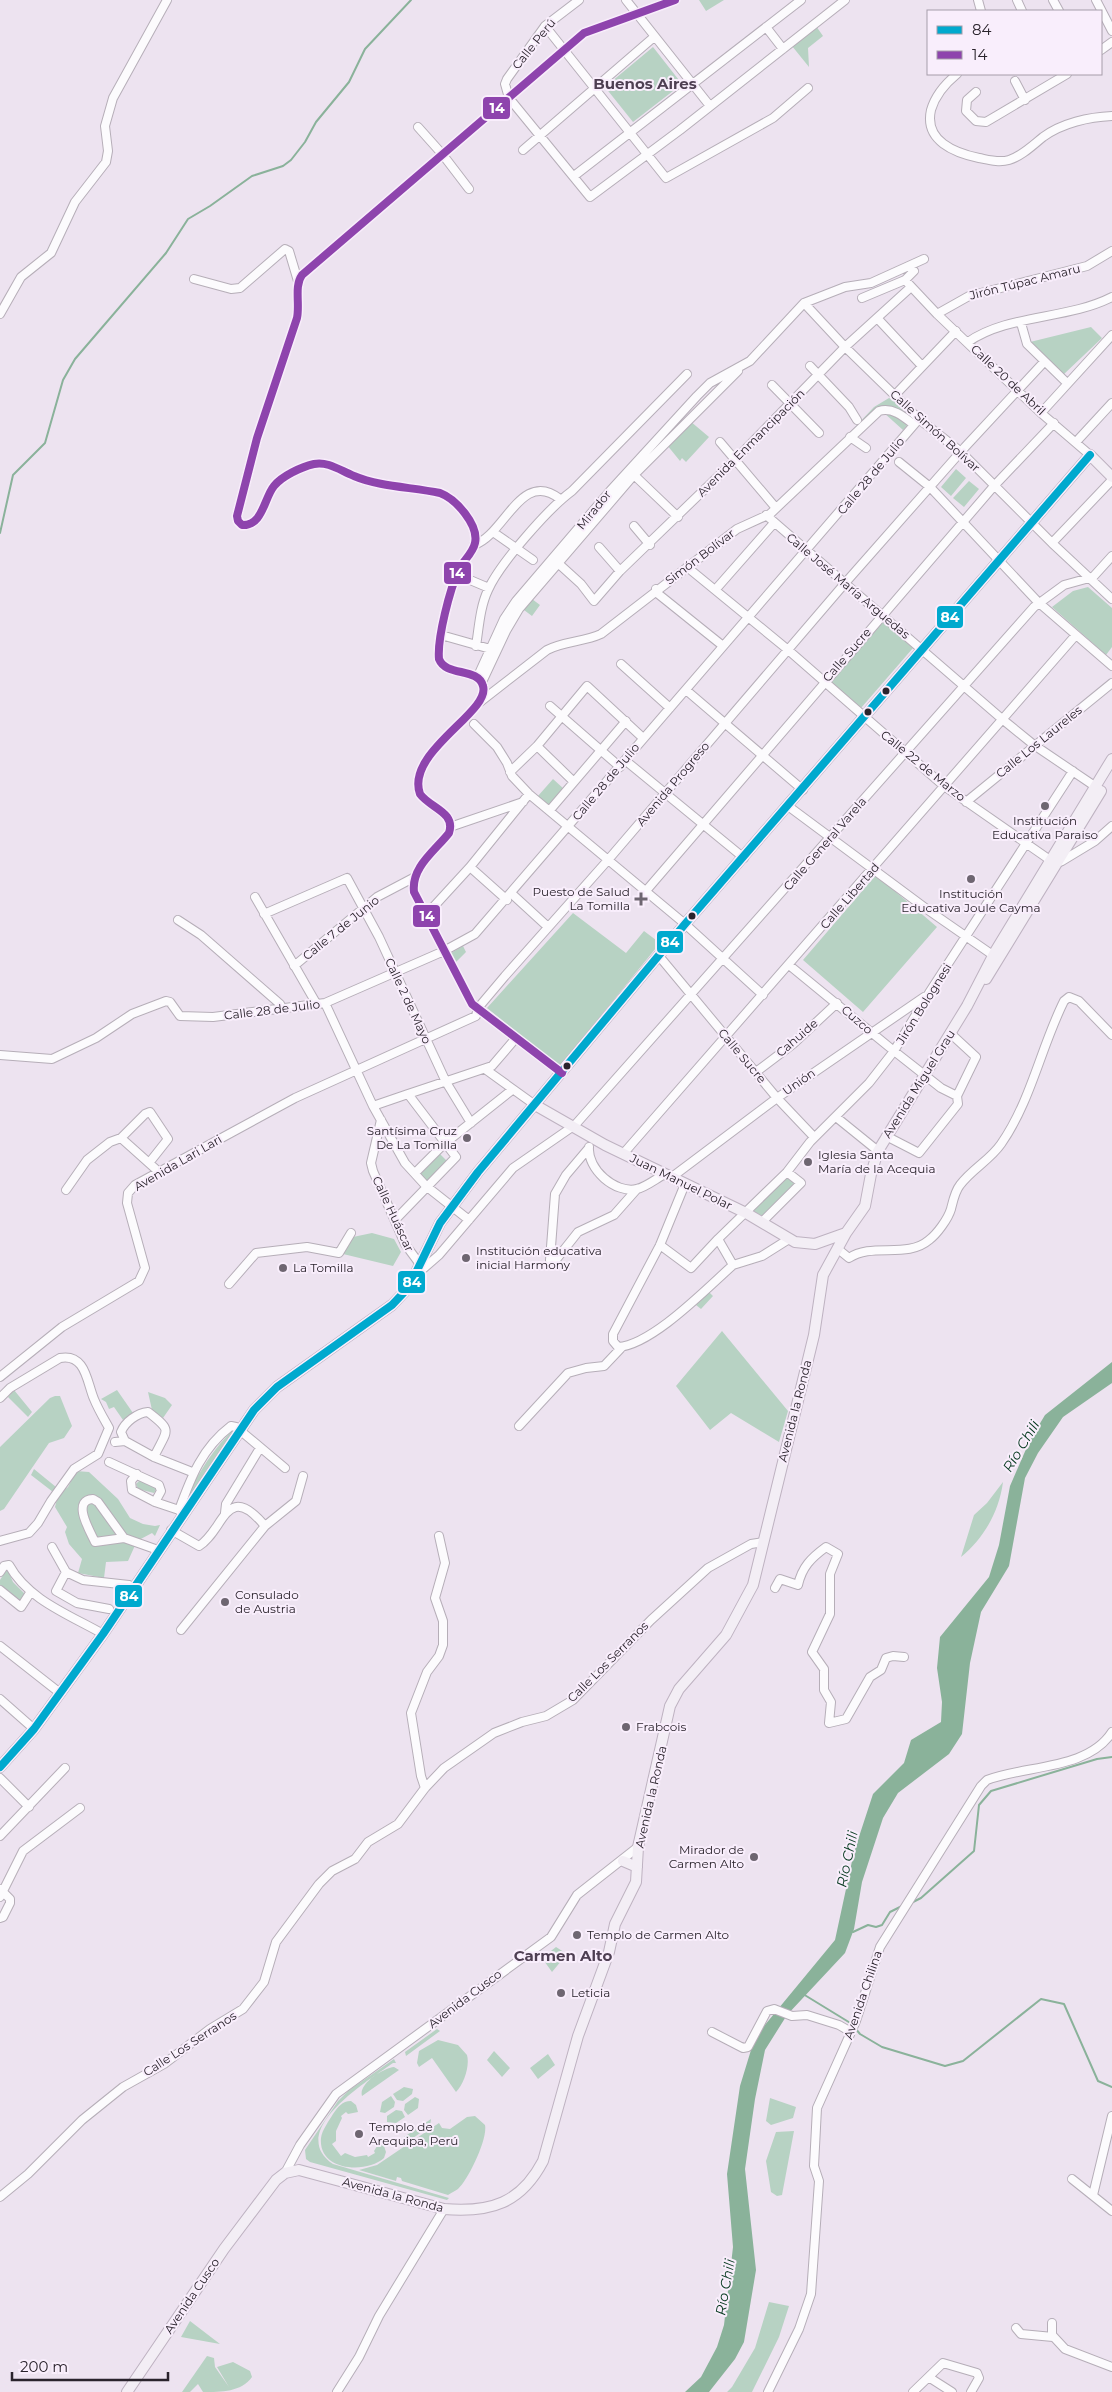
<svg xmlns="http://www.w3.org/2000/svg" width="1112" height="2392" font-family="Montserrat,sans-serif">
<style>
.green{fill:#b7d2c3}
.water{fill:#8ab29a}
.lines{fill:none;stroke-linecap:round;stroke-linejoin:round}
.stream{stroke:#8ab29a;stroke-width:2}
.minor-casing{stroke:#b6aeb8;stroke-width:10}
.major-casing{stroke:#beb2c1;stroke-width:12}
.minor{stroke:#fcfbfd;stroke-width:8}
.major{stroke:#f3eef5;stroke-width:10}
.bus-1-casing{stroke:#f9eefc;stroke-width:11}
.bus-2-casing{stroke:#f9eefc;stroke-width:11}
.bus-1{stroke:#00a9ce;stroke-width:8}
.bus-2{stroke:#8e44ad;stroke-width:8}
.bus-dot{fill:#2a232c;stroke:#f9eefc;stroke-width:2}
.poi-dot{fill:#6e6671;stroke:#f9eefc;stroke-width:2}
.labels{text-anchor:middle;stroke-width:4;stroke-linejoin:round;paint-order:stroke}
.street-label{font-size:12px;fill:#2a232c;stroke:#f9eefc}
.poi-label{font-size:12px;fill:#2a232c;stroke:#f9eefc;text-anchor:start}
.water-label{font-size:14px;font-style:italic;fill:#02361b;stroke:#f9eefc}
.quarter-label{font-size:15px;font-weight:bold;fill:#4e3f52;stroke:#f9eefc}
.line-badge{stroke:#f9eefc;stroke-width:2}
.badge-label{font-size:14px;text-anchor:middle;font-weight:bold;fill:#fff}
</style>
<rect width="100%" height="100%" fill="#ede3f0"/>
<path class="green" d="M699 0H724L706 11Z
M816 26 823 36 808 48 809 67 792 46Z
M653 47 682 84 633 122 605 87Z
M1091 327 1102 338 1063 375 1030 342Z
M889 398 897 401 907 413 889 406 880 407 842 441 874 407Z
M883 412 896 415 908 424 903 430Z
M690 421 709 437 686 462 682 458 680 461 667 445Z
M956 469 966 478 951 496 941 487Z
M969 481 979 489 964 507 953 498Z
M1088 587 1112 608V647L1106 655 1052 607 1073 591Z
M532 599 540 605 532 616 524 610Z
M882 621 913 648 861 708 830 681Z
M553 779 564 789 549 806 538 796Z
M876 875 937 927 863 1012 803 960Z
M573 913 626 953 644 931 660 943 561 1065H558L487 1008Z
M463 946 466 952 456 962 451 953Z
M438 1152 448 1162 428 1183 419 1174Z
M788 1176 797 1183 763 1217 752 1211Z
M372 1233 394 1239 401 1252 393 1266 343 1254 353 1237Z
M708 1291 713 1296 701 1309 696 1305Z
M722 1331 788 1411 779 1442 731 1413 710 1430 676 1386Z
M14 1390 32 1412 28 1417 8 1397Z
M117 1390 133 1413 123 1420 114 1407 109 1409 106 1402 101 1399Z
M148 1392 165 1398 172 1405 163 1418 152 1410Z
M55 1396H60L72 1426 64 1438 49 1443 4 1509 0 1511V1447L50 1398Z
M234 1429 237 1430 191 1497 188 1495C200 1470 214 1448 234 1429Z
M34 1469 56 1487 53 1492 31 1475Z
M76 1471 89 1472 118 1499 130 1518 143 1524 155 1526 160 1525 155 1536 152 1533 137 1541 128 1561 106 1562 104 1578 78 1573 82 1559 69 1544 65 1532 67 1527 55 1507 58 1495 68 1487Z
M140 1480 157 1488 154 1493 138 1489 136 1484Z
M1003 1482C999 1512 984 1538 961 1557L974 1515 987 1503Z
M7 1569 13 1582 25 1594 21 1602 0 1586V1580Z
M556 1947 567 1954 552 1972 542 1958Z
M437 2029 440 2031 406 2056 405 2052Z
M438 2040 458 2045 467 2055C470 2066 464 2084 456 2092L432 2058 419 2067 417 2063 419 2051Z
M494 2051 510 2068 502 2077 487 2060Z
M548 2054 555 2065 538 2079 530 2068Z
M394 2059 396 2063H393C369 2080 285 2131 333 2164L449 2198 447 2200 310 2162 306 2159 305 2150 338 2101 348 2091Z
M394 2067 399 2070 362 2096C358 2084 383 2068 394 2067Z
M404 2087 413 2089 412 2094 403 2101 397 2100 393 2094Z
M391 2096 395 2102 394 2107 385 2113 380 2112 382 2102Z
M415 2097 419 2099 418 2108 408 2115 404 2110 405 2104Z
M770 2098 796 2107 793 2118 771 2125 766 2121Z
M351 2101 356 2105 358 2112 348 2114 346 2112 341 2116 342 2118 336 2131V2141L332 2144 341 2156 345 2153 355 2157 367 2155 368 2157 375 2153 374 2151 379 2143 384 2146 386 2152 384 2158C366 2174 318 2171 321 2138 322 2130 329 2121 333 2114 338 2107 342 2101 351 2101Z
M396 2110 402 2111 405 2117 396 2123 387 2122V2116Z
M475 2116 485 2125C488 2139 468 2180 458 2189 455 2191 451 2193 448 2195L402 2181 401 2178 397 2177 396 2181 359 2170 377 2165 439 2123 442 2128 450 2129 467 2117Z
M431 2119 430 2126 402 2146 395 2143Z
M794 2131 782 2195 777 2196 771 2192 766 2161 776 2132Z
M769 2302 789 2306 779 2337 752 2392H727L732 2387 755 2348Z
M190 2321 220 2344 181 2337Z
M207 2356 214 2358 215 2367 229 2387 217 2367 233 2362 250 2371 252 2377C241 2392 222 2392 203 2392L198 2384 190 2392H182Z"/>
<path class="water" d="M1112 1362V1383L1063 1417 1038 1453 1025 1478 1009 1566 981 1612 970 1663 962 1734 949 1754 898 1793 883 1818 862 1882 854 1929 845 1953 787 2015 765 2050 755 2099 745 2169 756 2270 744 2342 735 2359 709 2392H685L701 2377 717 2347 724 2325 733 2247 727 2174 740 2086 755 2037 835 1940 854 1852 873 1794 904 1763 911 1740 941 1722 942 1702 937 1668 940 1637 989 1577 999 1545 1010 1486 1030 1440 1045 1415Z"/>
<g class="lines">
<path class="stream" d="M0 533 13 475 45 443 63 380 75 359 166 253 188 219 210 206 252 176 283 166 291 160 305 142 316 122 349 82 365 49 411 0
M911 1903 921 1898 974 1851 979 1805 991 1791 1097 1759 1112 1757
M853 1932 868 1925 876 1927 882 1925 890 1912 902 1906
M803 1994 852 2024
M855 2028 860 2034 882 2047 945 2066 963 2061 1041 1999 1064 2004 1098 2081 1112 2087"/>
<defs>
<path id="minor" d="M579 0 545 26 507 79 505 84 509 98 590 197 680 130 845 0
M626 0 710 106
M978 0 981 11
M1017 0 1022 11
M1053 0 1059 11
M1096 0 1112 31
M545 26 666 178 773 118 808 88
M766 27 783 49
M1101 50 1112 42
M957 74C946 83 935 96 931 110 924 141 955 153 979 158 989 160 999 163 1009 160 1022 156 1033 145 1043 137 1062 123 1089 117 1112 116
M1015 81 1025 100
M976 92 967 100 966 111 976 121 986 122 1067 74
M418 127 443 155 469 189
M523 150 654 37
M574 176 801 0
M194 279 231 289 240 288 285 249 289 251 298 281
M905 280 937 314 1041 413 1090 455
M862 298 905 280 914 271
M804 303 845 347 919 419 961 452 1052 543 1112 599
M0 314 21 277 51 253 75 202 106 162 108 151 105 126 113 98 167 0
M937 314 969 296 1087 266 1112 251
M878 319 922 366
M1021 323 1027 344 1067 383
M968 342C1008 314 1067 320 1112 297
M810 366 849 407 857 420
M772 385 819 433
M895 395 956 331
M1041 413 1112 335
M850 437 866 448
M720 442 776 508
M1076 442 1112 403
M899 462 930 487 1038 602 1112 666
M634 475 678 517
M766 515 1002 719 1034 745 1099 789
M634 526 650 545
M493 532 533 560
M1052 543 1112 480
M474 545C505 535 521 468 560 499
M599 547 620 571
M559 564 581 584 594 601 620 571 735 460 845 347 911 287
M687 567 787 649 944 786 1050 860 1057 863 1062 861 1095 841 1112 826
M456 574 489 588
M656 589 657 593 723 646
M716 589 774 523
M441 635 494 650
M476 646C479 627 480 607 488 590 500 563 549 508 572 491L687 374
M621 664 670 708
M477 678 504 619 516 601 610 491 697 396 710 383 750 361 804 303 845 287 871 283 924 259
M482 682 506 631 519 609 634 475 738 371
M686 690 803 790
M480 702 547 650C564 641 584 642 601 634L737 529 770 514 879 411C892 407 903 416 913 424
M550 706 620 767
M474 724 497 747 507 763 512 776 529 794 685 924 763 995
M537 746 573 781
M626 761 744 858
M510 772 537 746 587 686 643 738
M966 802 1112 683
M788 806 928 910 997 958
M550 810 626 721
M450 827 523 802
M470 867 507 900
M645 892 994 486 1054 423
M512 894 548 927
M255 897 316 1003
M264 914 347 878 379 937 446 1082 471 1123
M426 915 470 867 529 794
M178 920 201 935 280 1004 282 1008
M659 956 777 1098 814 1137
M789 965 894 1051 941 1088 957 1096 958 1104 919 1153 886 1136
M294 966 377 897 415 877
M325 1003 373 1106 405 1163 426 1186 469 1220
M950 1033 976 1057 957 1096
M0 1055 52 1059 96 1038 132 1014 166 1001 170 1002 180 1016 213 1017 325 1003 444 951 475 934 919 419
M485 1069 535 1105
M756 1072 793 1044 837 1003
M562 1073 472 1004 414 892C411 867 435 851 449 833 456 812 430 808 420 794 405 752 491 712 483 686 478 667 446 677 439 659 437 638 450 589 459 569 463 561 473 553 475 543 479 525 456 499 440 493 412 487 380 487 354 476 341 471 328 461 314 464 301 467 282 476 274 486 264 498 263 526 242 525L238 521 237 516 257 438 297 318C300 304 294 286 302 275L584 33 675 0
M408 1094 492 1066 516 1038
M373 1106 408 1094 456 1157 395 1220
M836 1117 878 1151
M381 1120 371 1163 373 1171 405 1244 419 1263
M121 1138 159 1172
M589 1147C587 1169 615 1194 637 1189 646 1187 657 1178 665 1174
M588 1149 566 1175 555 1194 550 1260 555 1261 578 1232 614 1215 637 1189
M623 1154 1075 636
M415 1173 444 1144 512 1090
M672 1177 777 1098 924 997
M685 1184 660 1245 613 1334V1341L618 1347C652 1345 706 1289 733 1265L718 1239 787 1172 810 1142 869 1083 894 1051 929 993 1073 771
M66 1190 87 1160 110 1142 121 1138 145 1114 150 1112 168 1139 149 1163
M762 1222 801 1183 787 1172
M660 1245 691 1268 718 1239
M838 1249 849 1258C872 1242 907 1259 929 1240 937 1234 948 1219 951 1209 953 1201 955 1191 960 1185 972 1169 990 1160 1001 1144 1031 1101 1041 1047 1064 1001L1069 997 1079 1001 1112 1035
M733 1265 762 1256 789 1239
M416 1275 439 1255 513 1168 575 1125 1034 607 1064 585 1093 577 1112 556
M229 1284 256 1253 307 1247 339 1253 351 1233
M0 1377 62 1327 139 1281 145 1268 127 1203 128 1193 135 1185 295 1098 476 1016 478 1008 505 976 608 860 846 582 965 447 1044 362
M0 1398 10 1388 60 1358C86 1353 87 1383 94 1399 98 1409 104 1419 109 1428L98 1454 74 1469 51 1501 38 1523 29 1533 0 1541
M519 1426 568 1373 586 1368 604 1366 622 1347
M125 1441 121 1432C125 1422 137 1413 148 1412 174 1432 167 1429 154 1457
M115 1442 125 1441 154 1457 192 1472
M109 1462 159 1485 161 1491 155 1502 132 1490 131 1481 137 1474
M155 1502 179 1510
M225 1513 226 1504 260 1448
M182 1515 179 1510C191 1477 202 1448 231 1426L236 1427 285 1468
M171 1530 199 1546C224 1531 226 1479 265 1526
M124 1538 98 1502 93 1499C71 1500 90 1531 95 1542L124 1538 158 1550
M52 1547 66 1572 83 1580 129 1585 133 1588
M0 1572 4 1566 9 1565C28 1600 70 1615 103 1634
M66 1572 56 1591 77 1603 109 1609
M775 1588 780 1579 798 1585C802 1567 811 1558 826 1547L838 1554 830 1574V1614L812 1652 824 1669V1690L831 1702 829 1723 846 1719 870 1677 881 1670 886 1658 893 1656 904 1657
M0 1590 21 1607 30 1593
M181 1630 265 1526 296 1501 303 1476
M0 1646 60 1693
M0 1699 34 1729
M0 1778 29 1807
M425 1788 421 1776 411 1713 427 1672 439 1656 443 1645V1621L435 1598 445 1563 439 1536
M0 1836 65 1768
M0 1889 10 1899V1903L3 1917 0 1918
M0 1897 23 1851 80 1808
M712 2032 743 2048 748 2047 767 2011 774 2009 792 2016 807 2015 839 2025 851 2032
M285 2173 300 2145 336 2094 551 1937 577 1895 638 1847
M1072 2179 1112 2211
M1093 2195 1112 2116
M0 2197 28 2174 82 2120 123 2087 164 2064 210 2029 243 2009 264 1982 276 1942 319 1884 332 1871 355 1859 368 1842 398 1824 425 1788 444 1768 494 1733 522 1722 546 1716 573 1700 651 1620 708 1568 751 1544 764 1542
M1052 2323V2335L1065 2349 1112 2367
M1016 2328 1021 2334 1053 2337
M930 2378 952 2392
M337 2392 359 2357 379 2316 444 2209
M768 2392 799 2329 811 2294 819 2181 814 2166 817 2108 856 2021 880 1947 981 1786 987 1780C1026 1765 1088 1770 1112 1732
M913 2392 943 2363 977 2373 979 2378 971 2392"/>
<path id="major" d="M986 979 1101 791
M535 1105 605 1145 746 1213 795 1242 815 1244 846 1233
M0 1767 34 1729 103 1634 254 1410 277 1387 392 1305 409 1287 440 1223 478 1172 685 924 1090 455 1112 477
M623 1861 637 1867
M127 2392 224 2249 276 2180 285 2173 299 2170 444 2209C491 2213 521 2203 543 2161L578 2036 609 1952 615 1924 636 1882 638 1847 670 1706 679 1689 726 1635 753 1585 814 1335 823 1275 846 1233 865 1206 871 1174 878 1151 967 1006 996 950 1112 759"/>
</defs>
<use href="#minor" class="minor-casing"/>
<use href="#major" class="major-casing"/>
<use href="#minor" class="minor"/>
<use href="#major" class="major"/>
<defs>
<path id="bus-1" d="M0 1767 34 1729 103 1634 254 1410 277 1387 392 1305 409 1287 440 1223 478 1172 685 924 1090 455"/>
<path id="bus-2" d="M562 1073 472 1004 414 892C411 867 435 851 449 833 456 812 430 808 420 794 405 752 491 712 483 686 478 667 446 677 439 659 437 638 450 589 459 569 463 561 473 553 475 543 479 525 456 499 440 493 412 487 380 487 354 476 341 471 328 461 314 464 301 467 282 476 274 486 264 498 263 526 242 525L238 521 237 516 257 438 297 318C300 304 294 286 302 275L584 33 675 0"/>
</defs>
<use href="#bus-1" class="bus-1-casing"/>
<use href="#bus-2" class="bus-2-casing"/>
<use href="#bus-1" class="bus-1"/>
<use href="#bus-2" class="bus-2"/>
</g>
<g class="bus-dot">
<circle cx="886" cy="691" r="4.5"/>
<circle cx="868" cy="712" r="4.5"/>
<circle cx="692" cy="916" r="4.5"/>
<circle cx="567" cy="1066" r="4.5"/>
</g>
<g class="poi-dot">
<circle cx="1045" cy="806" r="5"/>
<circle cx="971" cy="879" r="5"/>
<path d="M638.5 891.5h5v5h5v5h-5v5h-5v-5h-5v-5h5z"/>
<circle cx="467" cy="1138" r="5"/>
<circle cx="808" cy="1162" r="5"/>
<circle cx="466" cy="1258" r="5"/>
<circle cx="283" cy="1268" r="5"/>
<circle cx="225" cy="1602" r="5"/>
<circle cx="626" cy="1727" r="5"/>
<circle cx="754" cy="1857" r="5"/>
<circle cx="577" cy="1935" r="5"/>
<circle cx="561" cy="1993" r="5"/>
<circle cx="359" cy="2134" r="5"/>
</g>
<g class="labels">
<g class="street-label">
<text transform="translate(534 44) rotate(-51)" y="4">Calle Perú</text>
<text transform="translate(1025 282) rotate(-14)" y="4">Jirón Túpac Amaru</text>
<text transform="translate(1008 380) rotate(43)" y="4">Calle 20 de Abril</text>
<text transform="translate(935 431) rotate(42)" y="4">Calle Simón Bolívar</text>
<text transform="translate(751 443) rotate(-45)" y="4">Avenida Enmancipación</text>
<text transform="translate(871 476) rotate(-50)" y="4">Calle 28 de Julio</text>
<text transform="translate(594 510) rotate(-51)" y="4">Mirador</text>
<text transform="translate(700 557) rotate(-37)" y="4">Simón Bolívar</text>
<text transform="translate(848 586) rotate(40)" y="4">Calle José María Arguedas</text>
<text transform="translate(847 655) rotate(-49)" y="4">Calle Sucre</text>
<text transform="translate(1039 742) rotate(-39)" y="4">Calle Los Laureles</text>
<text transform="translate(923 766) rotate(39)" y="4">Calle 22 de Marzo</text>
<text transform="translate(606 782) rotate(-50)" y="4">Calle 28 de Julio</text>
<text transform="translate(673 784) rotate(-50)" y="4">Avenida Progreso</text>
<text transform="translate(825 844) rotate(-49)" y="4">Calle General Varela</text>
<text transform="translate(850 896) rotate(-49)" y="4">Calle Libertad</text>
<text transform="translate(341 928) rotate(-39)" y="4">Calle 7 de Junio</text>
<text transform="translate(408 1001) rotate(65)" y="4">Calle 2 de Mayo</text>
<text transform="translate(924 1004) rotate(-58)" y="4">Jirón Bolognesi</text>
<text transform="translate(272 1010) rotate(-7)" y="4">Calle 28 de Julio</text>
<text transform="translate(857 1020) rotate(41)" y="4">Cuzco</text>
<text transform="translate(797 1038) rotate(-41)" y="4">Cahuide</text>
<text transform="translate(742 1056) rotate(50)" y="4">Calle Sucre</text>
<text transform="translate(799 1082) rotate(-35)" y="4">Unión</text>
<text transform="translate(919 1084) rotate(-58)" y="4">Avenida Miguel Grau</text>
<text transform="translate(178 1163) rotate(-30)" y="4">Avenida Lari Lari</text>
<text transform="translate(681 1182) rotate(26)" y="4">Juan Manuel Polar</text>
<text transform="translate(393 1214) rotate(65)" y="4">Calle Huáscar</text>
<text transform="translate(795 1411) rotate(-76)" y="4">Avenida la Ronda</text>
<text transform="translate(608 1662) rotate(-45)" y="4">Calle Los Serranos</text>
<text transform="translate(651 1797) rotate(-77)" y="4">Avenida la Ronda</text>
<text transform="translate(863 1995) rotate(-71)" y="4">Avenida Chilina</text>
<text transform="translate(465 1999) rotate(-37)" y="4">Avenida Cusco</text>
<text transform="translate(190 2044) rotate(-33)" y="4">Calle Los Serranos</text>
<text transform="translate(393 2195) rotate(15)" y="4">Avenida la Ronda</text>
<text transform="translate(192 2296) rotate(-56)" y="4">Avenida Cusco</text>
</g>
<g class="poi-label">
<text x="1045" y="825" text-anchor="middle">Institución<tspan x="1045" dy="14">Educativa Paraiso</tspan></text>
<text x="630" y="896" text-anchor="end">Puesto de Salud<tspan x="630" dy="14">La Tomilla</tspan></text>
<text x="971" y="898" text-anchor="middle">Institución<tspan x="971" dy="14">Educativa Joule Cayma</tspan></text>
<text x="457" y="1135" text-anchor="end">Santísima Cruz<tspan x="457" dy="14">De La Tomilla</tspan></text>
<text x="818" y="1159">Iglesia Santa<tspan x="818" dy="14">María de la Acequia</tspan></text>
<text x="476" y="1255">Institución educativa<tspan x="476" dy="14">inicial Harmony</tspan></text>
<text x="293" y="1272">La Tomilla</text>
<text x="235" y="1599">Consulado<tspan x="235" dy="14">de Austria</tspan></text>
<text x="636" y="1731">Frabcois</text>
<text x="744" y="1854" text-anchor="end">Mirador de<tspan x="744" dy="14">Carmen Alto</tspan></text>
<text x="587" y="1939">Templo de Carmen Alto</text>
<text x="571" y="1997">Leticia</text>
<text x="369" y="2131">Templo de<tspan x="369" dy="14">Arequipa, Perú</tspan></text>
</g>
<g class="water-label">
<text transform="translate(1021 1446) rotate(-59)" y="5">Río Chili</text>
<text transform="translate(847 1859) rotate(-78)" y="5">Río Chili</text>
<text transform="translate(725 2287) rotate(-80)" y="5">Río Chili</text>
</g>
<g class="quarter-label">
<text x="645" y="89">Buenos Aires</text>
<text x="563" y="1961">Carmen Alto</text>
</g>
</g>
<g class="line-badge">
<rect x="482" y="96" width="29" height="24" rx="5" fill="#8e44ad"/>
<rect x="443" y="561" width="29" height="24" rx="5" fill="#8e44ad"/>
<rect x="936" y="605" width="28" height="24" rx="5" fill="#00a9ce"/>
<rect x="412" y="904" width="29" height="24" rx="5" fill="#8e44ad"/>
<rect x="656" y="930" width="28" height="24" rx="5" fill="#00a9ce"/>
<rect x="397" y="1270" width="29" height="24" rx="5" fill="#00a9ce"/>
<rect x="114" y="1584" width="29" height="24" rx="5" fill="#00a9ce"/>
</g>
<g class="badge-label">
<text x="497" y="113">14</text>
<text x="457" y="578">14</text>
<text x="950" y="622">84</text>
<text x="427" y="921">14</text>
<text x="670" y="947">84</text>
<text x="412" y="1287">84</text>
<text x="129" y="1601">84</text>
</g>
<rect x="927" y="10" width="175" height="65" fill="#f9eefc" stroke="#a69da9"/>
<rect x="937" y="26" width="25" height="8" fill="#00a9ce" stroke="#a69da9"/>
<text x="972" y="35" font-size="15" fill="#2a232c">84</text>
<rect x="937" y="51" width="25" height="8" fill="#8e44ad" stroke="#a69da9"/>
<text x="972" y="60" font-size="15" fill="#2a232c">14</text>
<path d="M12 2372v8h156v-8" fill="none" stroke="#2a232c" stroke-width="2.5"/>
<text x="20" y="2372" font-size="15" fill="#2a232c" stroke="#f9eefc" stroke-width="4" paint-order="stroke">200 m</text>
</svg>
